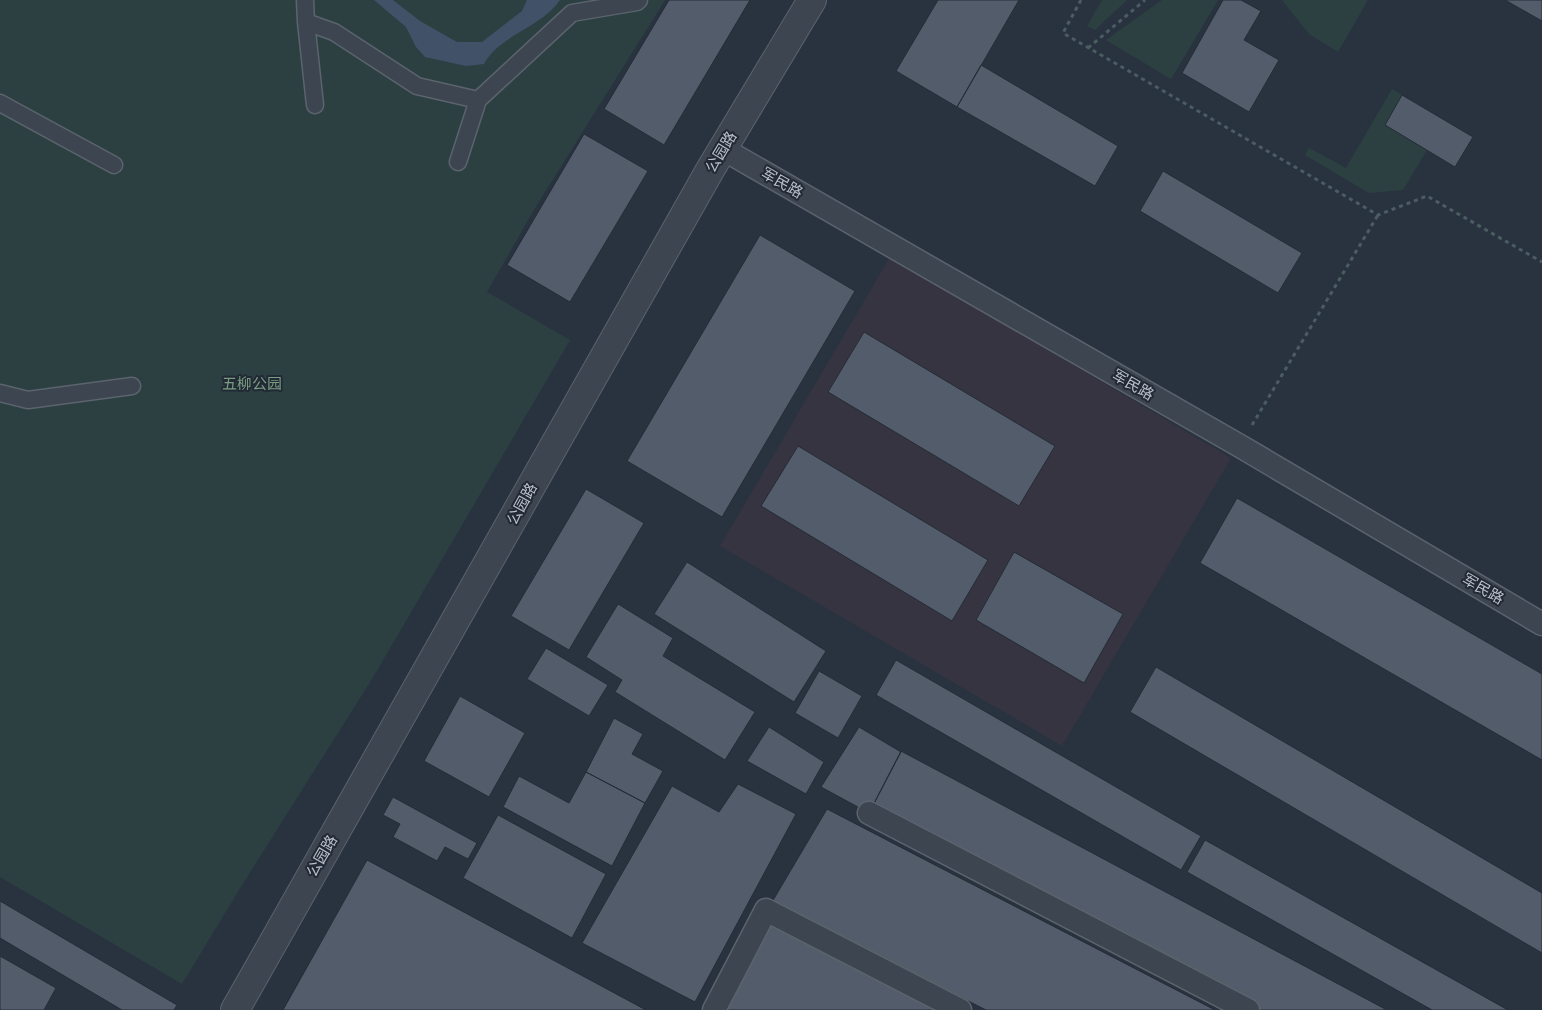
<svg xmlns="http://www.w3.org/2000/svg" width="1542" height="1010" font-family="'Fira Sans Condensed','Noto Sans SC',sans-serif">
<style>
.medical{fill:#363441}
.green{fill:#2c4042}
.water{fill:#415167}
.building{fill:#535c6a;stroke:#242c37}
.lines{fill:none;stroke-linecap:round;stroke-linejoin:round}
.pedestrian-casing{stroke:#5b636d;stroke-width:19}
.minor-casing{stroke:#5b636d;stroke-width:25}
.tertiary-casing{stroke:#5b636d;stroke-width:30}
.path{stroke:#4b5d60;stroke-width:3;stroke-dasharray:4 4;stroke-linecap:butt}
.pedestrian{stroke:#3d4550;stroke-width:16}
.minor{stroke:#3d4550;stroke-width:22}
.tertiary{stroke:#3d4550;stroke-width:28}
.labels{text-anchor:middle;stroke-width:4;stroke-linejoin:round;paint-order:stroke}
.street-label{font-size:15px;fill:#bac0ca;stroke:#222a35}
.park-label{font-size:15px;fill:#7a9d83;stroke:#222a35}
</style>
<rect width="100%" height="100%" fill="#293340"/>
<path class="medical" d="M890 257 1231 458 1062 746 720 546Z"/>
<path class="green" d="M0 0H665L535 208 487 292 570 340 372 679 242 885 182 984 0 877Z
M1102 0H1127L1095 30 1087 26Z
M1162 0H1218L1171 79 1106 40Z
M1282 0H1368L1338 52 1309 34Z
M1392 89 1402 95 1385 125 1427 150 1403 190 1369 193 1305 155 1309 148 1346 168Z"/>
<path class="water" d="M374 0H393L420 21 457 42H482L522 11 527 0H560C541 28 499 35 484 64L466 66 425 57 416 47 406 27Z"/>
<path class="building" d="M669 0H750L664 145 604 109Z
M938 0H1019L957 107 896 71Z
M1223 0H1241L1261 11 1244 40 1279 60 1249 112 1182 73Z
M1505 0H1542V21Z
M981 65 1118 146 1095 186 957 107Z
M1402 95 1473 137 1455 167 1385 125Z
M584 134 648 171 570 302 507 265Z
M1163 171 1302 253 1278 293 1140 211Z
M760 235 855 291 722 517 627 461Z
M864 332 1055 446 1019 506 828 392Z
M798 446 988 560 952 621 761 506Z
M586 489 644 523 569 650 511 616Z
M1237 498 1542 674V760L1200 563Z
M1014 552 1123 614 1084 683 976 620Z
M687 562 826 651 794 702 654 614Z
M618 604 673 638 663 656 755 712 725 760 615 692 622 680 586 657Z
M546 648 608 685 589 716 527 679Z
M896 660 1201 836 1181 870 876 695Z
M1156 667 1542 893V953L1130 712Z
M819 671 862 696 838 738 795 713Z
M460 696 525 733 489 797 424 761Z
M614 718 643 734 632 754 663 771 645 803 586 772Z
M769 727 824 762 806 794 747 761Z
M859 727 901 752 869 813 821 787Z
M901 751 1387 1010H1248L869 813Z
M586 772 645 803 612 866 503 807 519 776 569 803Z
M738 784 796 814 695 1002 582 943 672 786 719 812Z
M393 797 477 843 468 859 445 847 437 861 393 837 400 824 383 815Z
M827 809 1215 1010H986L772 902Z
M498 815 606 874 572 938 463 878Z
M1205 840 1508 1010H1432L1187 872Z
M367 860 646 1010H283Z
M0 901 177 1005 174 1010H122L0 938Z
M766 910 960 1010H714Z
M0 956 56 988 44 1010H0Z"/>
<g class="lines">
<defs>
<path id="pedestrian" d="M305 0 306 22
M478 100 572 13 637 2 639 0
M0 103 114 165
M315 105 306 22 334 32 417 86 478 100 458 162
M0 393 28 400 132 386"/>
<path id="minor" d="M723 149 1240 446 1542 624
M869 813 1248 1010
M714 1010 766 910 960 1010"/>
<path id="tertiary" d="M235 1010 710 170 812 0"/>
</defs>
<use href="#pedestrian" class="pedestrian-casing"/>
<use href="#minor" class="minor-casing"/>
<use href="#tertiary" class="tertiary-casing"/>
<path class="path" d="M1081 0 1063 33 1378 215 1427 196 1542 262
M1088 48 1145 0
M1252 425 1378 215"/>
<use href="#pedestrian" class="pedestrian"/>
<use href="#minor" class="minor"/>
<use href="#tertiary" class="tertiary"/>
</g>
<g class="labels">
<g class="street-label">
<text transform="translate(721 152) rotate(-59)" y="5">公园路</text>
<text transform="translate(782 183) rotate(30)" y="5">军民路</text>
<text transform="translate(1133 385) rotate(30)" y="5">军民路</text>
<text transform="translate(522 504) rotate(-61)" y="5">公园路</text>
<text transform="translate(1483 589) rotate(30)" y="5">军民路</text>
<text transform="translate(322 856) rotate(-60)" y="5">公园路</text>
</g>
<g class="park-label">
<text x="252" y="389">五柳公园</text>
</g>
</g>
</svg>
